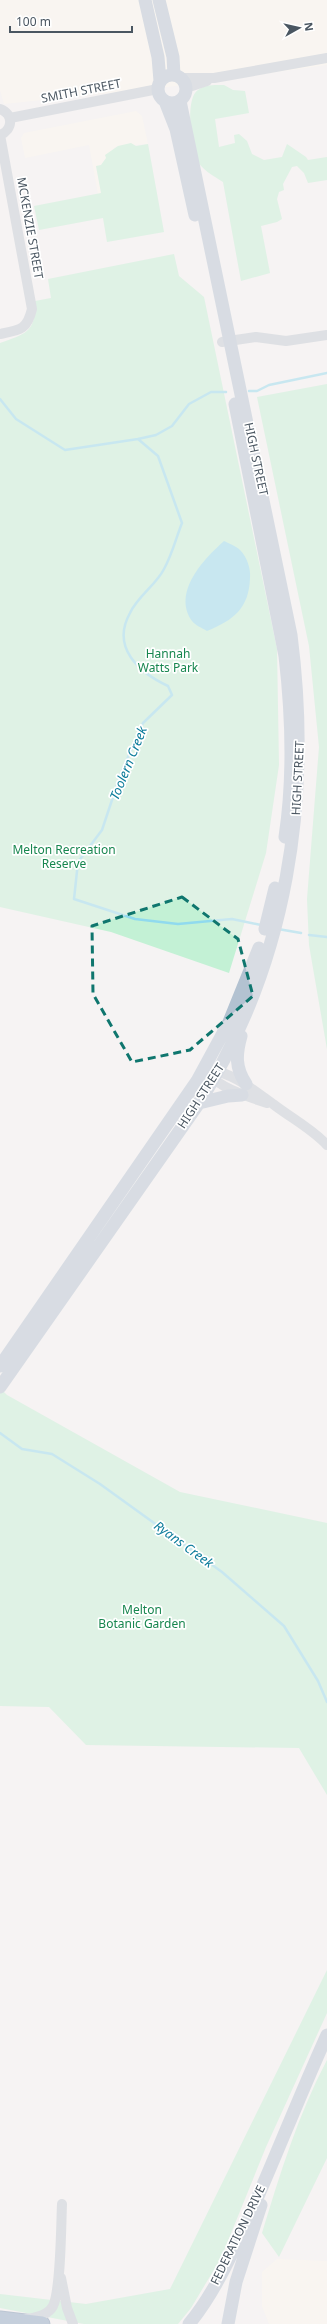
<svg xmlns="http://www.w3.org/2000/svg" width="327" height="2324" font-family="'Noto Sans',sans-serif">
<style>
.commercial{fill:#fdf9ef}
.green{fill:#c3f1d5}
.water{fill:#90daee}
.lines{fill:none;stroke-linecap:round;stroke-linejoin:round}
.stream{stroke:#90daee;stroke-width:2.5}
.highway-casing{stroke:#7690ad;stroke-width:17}
.minor{stroke:#c1cad2;stroke-width:10}
.major{stroke:#b3c2d1;stroke-width:13}
.highway{stroke:#8ba5c1;stroke-width:15}
.marked{fill:none;stroke:#0f766e;stroke-width:3;stroke-dasharray:8 5;stroke-linejoin:round}
.labels{text-anchor:middle;stroke-width:3.5;stroke-linejoin:round;paint-order:stroke}
.street-label{font-size:12px;fill:#4a5661;stroke:#fff}
.park-label{font-size:12px;fill:#17864f;stroke:#fff}
.water-label{font-size:13px;font-style:italic;fill:#0c7c9b;stroke:#fff}
</style>
<rect width="100%" height="100%" fill="#f5f3f3"/>
<path class="commercial" d="M0 0H327V65L186 85 4 104 0 90Z
M136 111 142 116 148 144 118 146 114 148 101 165 96 167 101 193 98 194 89 145 25 158 21 138 24 133Z
M277 2259 327 2261V2324H269L262 2306V2272Z"/>
<path class="green" d="M224 85 233 90 245 91 249 113 215 119 219 147 235 143 234 135 239 134 247 141 252 154 264 160 282 157 287 144 306 157 308 160 327 157V180L308 183 304 173 297 166 292 167 283 184 284 190 279 192 277 199 282 219 277 222 261 226 270 273 241 281 223 182C214 176 200 169 196 158 191 145 185 98 198 90 206 84 215 85 224 85Z
M131 143 136 146 148 144 164 232 107 242 103 218 39 230 34 206 101 193 96 166 101 165 106 158 105 155 118 146Z
M174 254 179 276 204 297 277 649 279 765 266 853 229 973 111 932 0 907V343C26 334 36 332 35 301L51 298 48 279Z
M327 384V1049L309 945 307 899 319 747 309 646 257 397Z
M0 1388 7 1395 180 1492 327 1523V1795L299 1748 86 1745 49 1707 0 1706Z
M327 1970V2013L266 2147 221 2258 191 2308 178 2324H84L0 2308V2294L86 2304 170 2289Z
M327 2060V2158L279 2257 262 2233C280 2174 298 2115 327 2060Z"/>
<path class="water" d="M224 541C228 543 236 546 240 550 247 557 251 569 250 578 249 608 234 620 207 631 202 628 195 625 192 621 172 592 204 559 224 541Z"/>
<g class="lines">
<path class="stream" d="M249 391H257L269 385 327 373
M0 399 16 419 65 450 138 439 158 456 182 523C176 538 172 555 164 569 156 585 138 596 130 613 111 647 138 672 168 686L172 695 143 723 121 773 102 830 78 862 74 899 135 919 178 924 232 919 261 925
M138 439 156 435 172 426 189 404 211 392H226
M278 929 301 933
M309 935 327 937
M0 1433 22 1449 52 1454 100 1484 222 1572 284 1626 318 1681 327 1702"/>
<defs>
<path id="highway" d="M0 2319 42 2324"/>
</defs>
<use href="#highway" class="highway-casing"/>
<path class="minor" d="M182 78H214L327 58
M186 88 207 81
M0 109C14 114 13 130 0 135
M10 118 158 89
M0 334C20 330 27 330 32 309L0 135
M222 342 256 337 286 341 327 335
M211 1070C235 1074 253 1090 273 1104 291 1118 311 1128 327 1145
M209 1074C223 1090 247 1096 267 1103
M61 2278 67 2308 73 2324
M26 2319C36 2318 48 2315 53 2306 61 2290 61 2225 62 2204"/>
<path class="major" d="M145 0 158 57 160 81
M159 0 173 57 174 75
M158 89a14 14 0 1 1 28 0a14 14 0 1 1-28 0Z
M165 101 176 129 195 215
M235 404 285 656C292 716 294 778 285 837
M265 929 275 888
M241 1036C236 1054 235 1068 246 1084
M199 1103 228 1096 242 1095
M0 1366 197 1081 229 1022 259 948
M0 1387 199 1103C288 962 312 798 291 635L180 101
M189 2324C213 2295 230 2258 246 2224 274 2161 299 2097 327 2035
M228 2324 236 2282 261 2205"/>
<use href="#highway" class="highway"/>
</g>
<path d="M0 0H327V2324H0ZM182 897 238 939 253 996 190 1050 132 1062 93 994 92 926Z" fill="#f5f3f3" fill-opacity=".55" fill-rule="evenodd"/>
<path class="marked" d="M182 897 238 939 253 996 190 1050 132 1062 93 994 92 926Z"/>
<g class="labels">
<g class="street-label">
<text transform="translate(81 91) rotate(-11)" y="4">SMITH STREET</text>
<text transform="translate(30 228) rotate(80)" y="4">MCKENZIE STREET</text>
<text transform="translate(256 459) rotate(78)" y="4">HIGH STREET</text>
<text transform="translate(298 778) rotate(-87)" y="4">HIGH STREET</text>
<text transform="translate(201 1096) rotate(-57)" y="4">HIGH STREET</text>
<text transform="translate(238 2235) rotate(-64)" y="4">FEDERATION DRIVE</text>
</g>
<g class="park-label">
<text x="168" y="658">Hannah<tspan x="168" dy="14">Watts Park</tspan></text>
<text x="64" y="854">Melton Recreation<tspan x="64" dy="14">Reserve</tspan></text>
<text x="142" y="1614">Melton<tspan x="142" dy="14">Botanic Garden</tspan></text>
</g>
<g class="water-label">
<text transform="translate(128 763) rotate(-68)" y="5">Toolern Creek</text>
<text transform="translate(184 1544) rotate(36)" y="5">Ryans Creek</text>
</g>
</g>
<g transform="translate(299 28) rotate(82)" stroke="#ffffff" stroke-width="3" paint-order="stroke">
<path d="M0-3L7 15L0 10L-7 15Z" fill="#4a5661"/>
<text y="-6" font-size="11" font-weight="bold" text-anchor="middle" fill="#4a5661">N</text>
</g>
<path d="M10 26v6h122v-6" fill="none" stroke="#4a5661" stroke-width="2"/>
<text x="16" y="26" font-size="12" fill="#4a5661" stroke="#ffffff" stroke-width="3" paint-order="stroke">100 m</text>
</svg>
